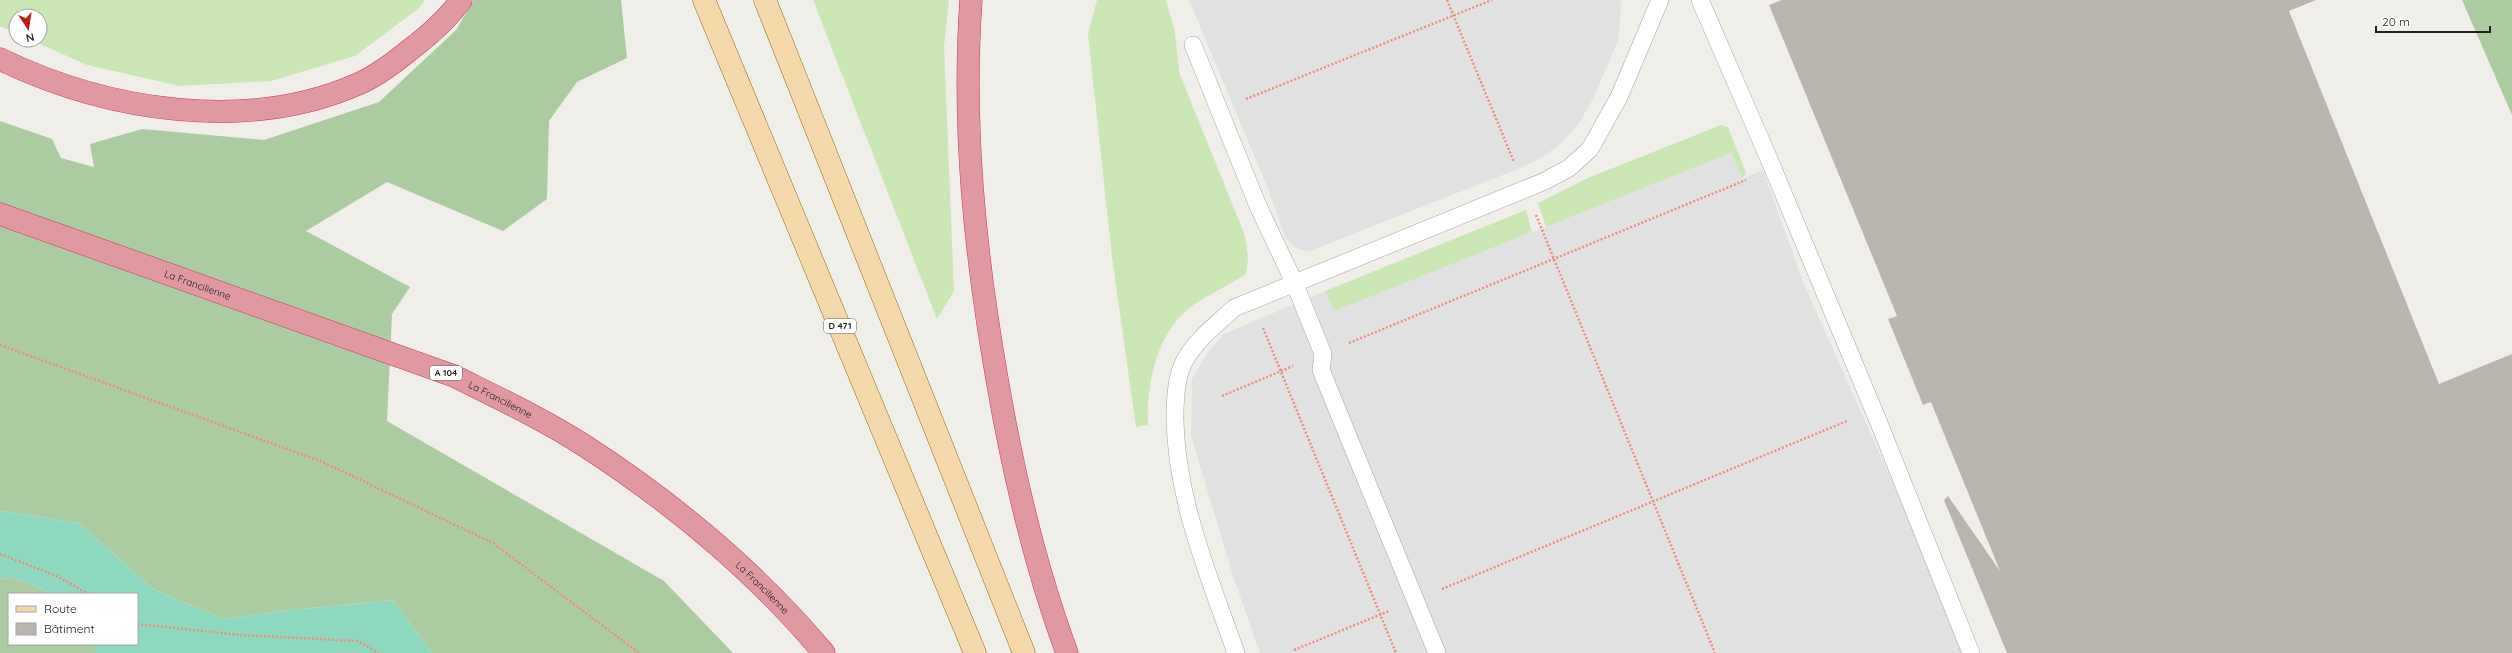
<svg xmlns="http://www.w3.org/2000/svg" width="2512" height="653" font-family="Quicksand,sans-serif">
<style>
.grass{fill:#c9e6b3}
.forest{fill:#abcca1}
.pitch{fill:#8ed8bf}
.parking{fill:#e1e1e1}
.building{fill:#bab4ae}
.lines{fill:none;stroke-linecap:round;stroke-linejoin:round}
.lane-casing{stroke:#a2a2a2;stroke-width:18}
.primary-casing{stroke:#916c0d;stroke-width:23}
.highway-casing{stroke:#cd3763;stroke-width:23}
.path{stroke:#ee8d7c;stroke-width:2.5;stroke-dasharray:2 2;stroke-linecap:butt}
.lane{stroke:#fff;stroke-width:17}
.primary{stroke:#f4d8aa;stroke-width:22}
.highway{stroke:#e098a1;stroke-width:22}
.labels{text-anchor:middle;stroke-width:3;stroke-linejoin:round;paint-order:stroke}
.shield{fill:#fff;stroke:#646464;stroke-width:1}
.shield-label{font-size:9px;font-weight:bold;fill:#212121}
.street-label{font-size:10px;fill:#212121;stroke:#fff}
</style>
<rect width="100%" height="100%" fill="#f0eee8"/>
<path class="grass" d="M0 0H425L419 8 355 56 271 81 180 86 87 65 31 40H40V16H16V33L0 26Z
M813 0H949L944 46 954 291 937 319Z
M1097 0H1166L1175 32 1179 72 1245 236 1248 258 1246 274C1229 285 1210 294 1193 305 1157 331 1146 383 1148 425L1136 427 1112 257 1088 34Z
M1721 125 1728 127 1746 173 1742 179 1731 153 1546 227 1538 203 1588 178Z
M1526 210 1532 232 1334 312 1320 304 1325 291Z"/>
<path class="forest" d="M474 0H621L627 58 577 82 549 121 547 199 503 231 387 182 306 231 410 287 392 314 387 421 664 581 733 653H432L393 600 290 610 223 619 153 589 79 523 0 511V121L52 139 61 158 94 167 90 144 142 129 264 140 379 102 456 30Z
M2462 0H2512V115Z
M12 577 53 594H9V644H95V653H0V579Z"/>
<path class="pitch" d="M0 511 79 523 153 589 223 619 290 610 393 600 432 653H95V644H137V594H53L12 577 0 579Z"/>
<path class="parking" d="M1189 0H1621L1619 37 1609 62 1593 99 1578 125 1560 144 1543 157 1523 167 1307 252 1294 247 1285 237 1267 186Z
M1731 153 1742 179 1763 170 1803 282 1912 526 1962 653H1260L1233 576 1191 436 1192 379 1208 352 1224 334 1325 291 1334 311Z"/>
<path class="building" d="M1782 0H2316L2289 11 2439 384 2512 354V653H2007L1944 500 1948 496 2000 571 1931 402 1923 405 1888 319 1897 316 1769 5Z"/>
<g class="lines">
<defs>
<path id="lane" d="M1700 0 1769 159 1879 423 1971 653
M1193 45 1258 206 1294 282 1323 354 1321 370 1437 653
M1236 653C1209 576 1176 500 1175 417 1175 400 1176 379 1183 364 1194 341 1216 325 1234 308L1545 181 1569 168 1590 149 1619 97 1660 0"/>
<path id="primary" d="M704 0 975 653
M765 0 1024 653"/>
<g id="highway">
<path d="M971 0C962 128 975 253 997 379 1013 472 1034 564 1067 653"/>
<path d="M0 59C107 111 247 133 358 84 377 76 395 62 411 49 429 35 448 19 461 0"/>
<path id="s1" d="M0 214 454 376C498 398 543 419 585 446 673 503 756 572 824 653"/>
</g>
</defs>
<use href="#lane" class="lane-casing"/>
<use href="#primary" class="primary-casing"/>
<use href="#highway" class="highway-casing"/>
<path class="path" d="M1447 0 1514 162
M1246 99 1492 0
M1536 215 1715 653
M1263 328 1396 653
M1349 343 1746 180
M0 345 323 462 493 543 639 653
M1222 396 1293 366
M0 554 59 577 88 594
M1442 589 1847 421
M137 624 240 635 358 641 379 653
M1294 650 1389 611"/>
<use href="#lane" class="lane"/>
<use href="#primary" class="primary"/>
<use href="#highway" class="highway"/>
</g>
<g class="labels">
<g class="shield">
<rect x="824" y="319" width="32" height="14" rx="3"/>
<rect x="430" y="366" width="32" height="14" rx="3"/>
</g>
<g class="shield-label">
<text x="840" y="329">D 471</text>
<text x="446" y="376">A 104</text>
</g>
<g class="street-label">
<text dy="4" stroke="none"><textPath href="#s1" startOffset="210">La Francilienne</textPath></text>
<text dy="4" stroke="none"><textPath href="#s1" startOffset="534">La Francilienne</textPath></text>
<text dy="4" stroke="none"><textPath href="#s1" startOffset="858">La Francilienne</textPath></text>
</g>
</g>
<rect x="8" y="593" width="130" height="52" fill="#ffffff" stroke="#a6a6a6"/>
<rect x="16" y="606" width="20" height="6" fill="#f4d8aa" stroke="#a6a6a6"/>
<text x="44" y="613" font-size="12" fill="#212121">Route</text>
<rect x="16" y="623" width="20" height="12" fill="#bab4ae" stroke="#a6a6a6"/>
<text x="44" y="633" font-size="12" fill="#212121">Bâtiment</text>
<g transform="translate(28 28) rotate(168)"><circle r="19" fill="#ffffff" stroke="#a6a6a6"/>
<path d="M0-3L7 15L0 10L-7 15Z" fill="#c01b12"/>
<text y="-6" font-size="11" font-weight="bold" text-anchor="middle" fill="#212121">N</text>
</g>
<path d="M2376 26v6h114v-6" fill="none" stroke="#212121" stroke-width="2"/>
<text x="2382" y="26" font-size="12" fill="#212121" stroke="#ffffff" stroke-width="3" paint-order="stroke">20 m</text>
</svg>
